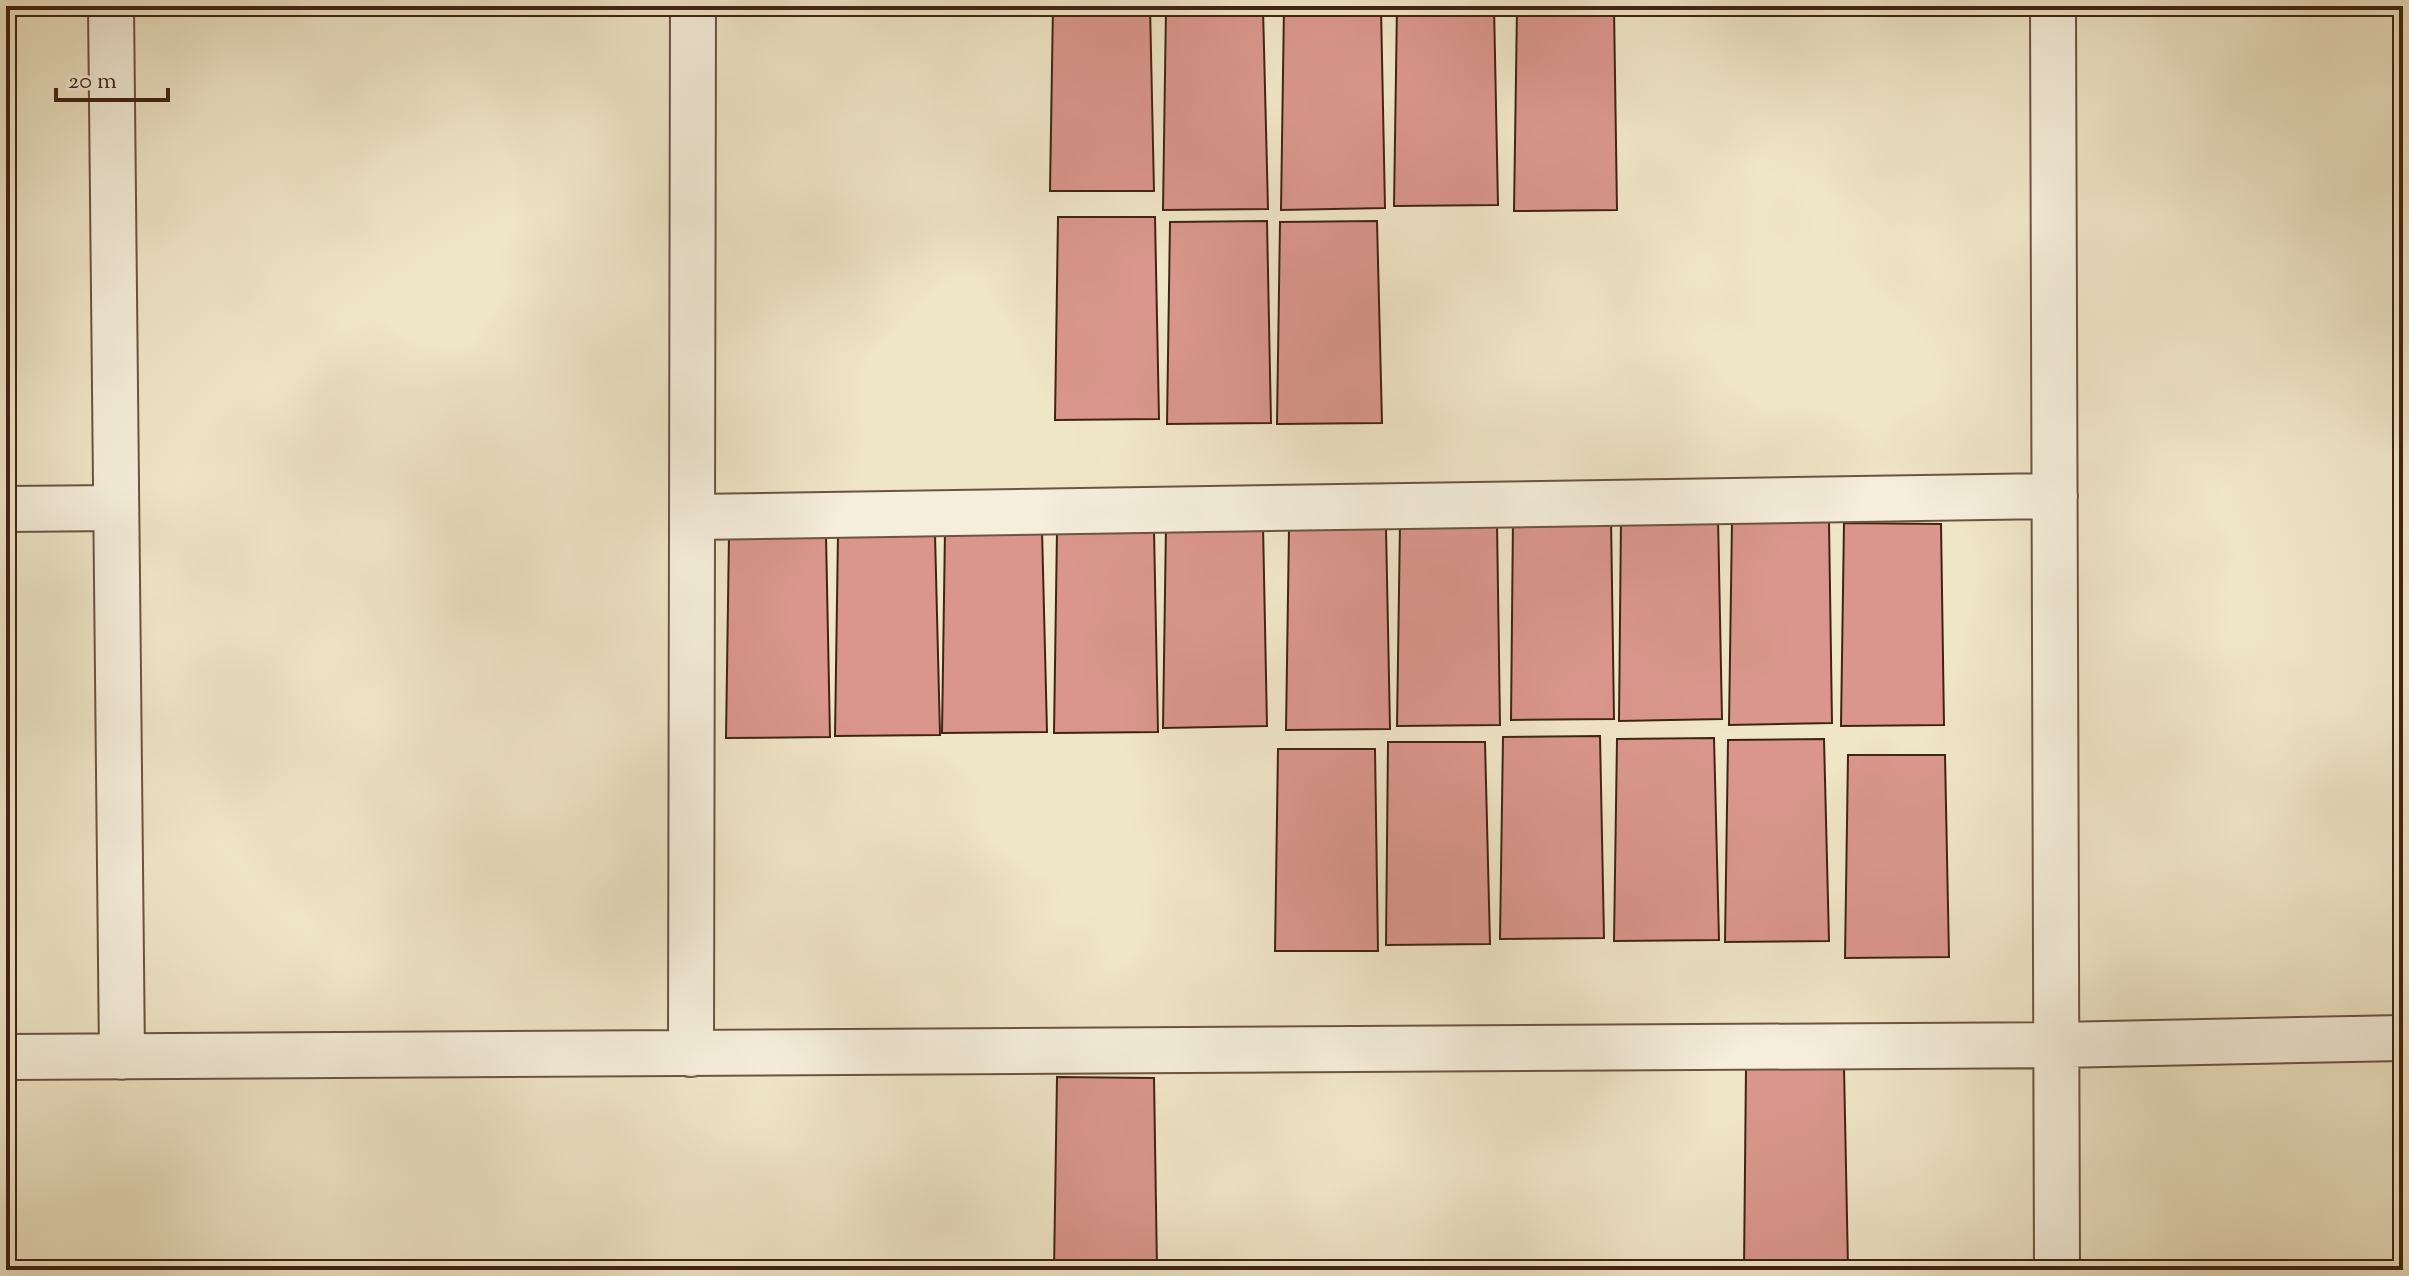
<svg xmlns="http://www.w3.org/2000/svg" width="2409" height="1276" font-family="'Sorts Mill Goudy',serif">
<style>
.building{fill:#da968c;stroke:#402413;stroke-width:2}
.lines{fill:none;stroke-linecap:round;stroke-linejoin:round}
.minor-casing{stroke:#6c5440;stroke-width:48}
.minor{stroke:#f5eedb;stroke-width:44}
</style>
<rect width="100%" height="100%" fill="#efe5c7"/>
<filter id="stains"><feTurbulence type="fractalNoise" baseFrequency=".0025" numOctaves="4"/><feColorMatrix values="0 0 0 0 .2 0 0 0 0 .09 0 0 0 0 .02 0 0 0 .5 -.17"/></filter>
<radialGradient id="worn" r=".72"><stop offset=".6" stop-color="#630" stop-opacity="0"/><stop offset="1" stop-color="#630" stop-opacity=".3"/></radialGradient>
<path class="building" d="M1053 6H1150L1154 191H1050Z
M1284 6 1381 7 1385 208 1281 210Z
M1397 6H1494L1498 205 1394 206Z
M1166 8H1263L1268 209 1163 210Z
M1517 8H1614L1617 210 1514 211Z
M1058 217H1155L1159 419 1055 420Z
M1267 221 1271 423 1167 424 1170 222Z
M1377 221 1382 423 1277 424 1280 222Z
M1513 518H1611L1614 719 1511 720Z
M1621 518H1718L1722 719 1619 721Z
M1732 521 1829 522 1832 723 1729 725Z
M1400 523H1497L1500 725 1397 726Z
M1844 523 1941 524 1944 725 1841 726Z
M1166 525H1263L1267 726 1163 728Z
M1289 528H1386L1390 729 1286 730Z
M945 530H1042L1047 732 942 733Z
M1057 530H1154L1158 732 1054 733Z
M838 534H935L940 735 835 736Z
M729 535H826L830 737 726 738Z
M1600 736 1604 938 1500 939 1503 737Z
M1714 738 1719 940 1614 941 1617 739Z
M1824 739 1829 941 1725 942 1728 740Z
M1388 742H1485L1490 944 1386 945Z
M1278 749H1375L1378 951H1275Z
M1848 755H1945L1949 957 1845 958Z
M1746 1067H1844L1848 1268 1744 1270Z
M1057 1077 1154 1078 1157 1270H1054Z"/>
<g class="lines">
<defs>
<path id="minor" d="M111 6 122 1057
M2053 6 2057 1270
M6 509 116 508
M693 517 2055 496
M691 1054 693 6
M6 1057 2057 1045 2403 1038"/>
</defs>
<use href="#minor" class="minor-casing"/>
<use href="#minor" class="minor"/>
</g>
<rect width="2409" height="1276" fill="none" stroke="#efe5c7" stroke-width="32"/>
<rect x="8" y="8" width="2393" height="1260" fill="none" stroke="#402413" stroke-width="4"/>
<rect x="16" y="16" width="2377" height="1244" fill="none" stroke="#402413" stroke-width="2"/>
<path d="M56 88v12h112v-12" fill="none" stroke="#402413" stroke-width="4"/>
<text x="68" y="88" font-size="24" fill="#402413" stroke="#f5eedb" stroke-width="6" paint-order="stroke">20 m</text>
<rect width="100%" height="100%" filter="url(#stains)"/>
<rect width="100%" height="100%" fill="url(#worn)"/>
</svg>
